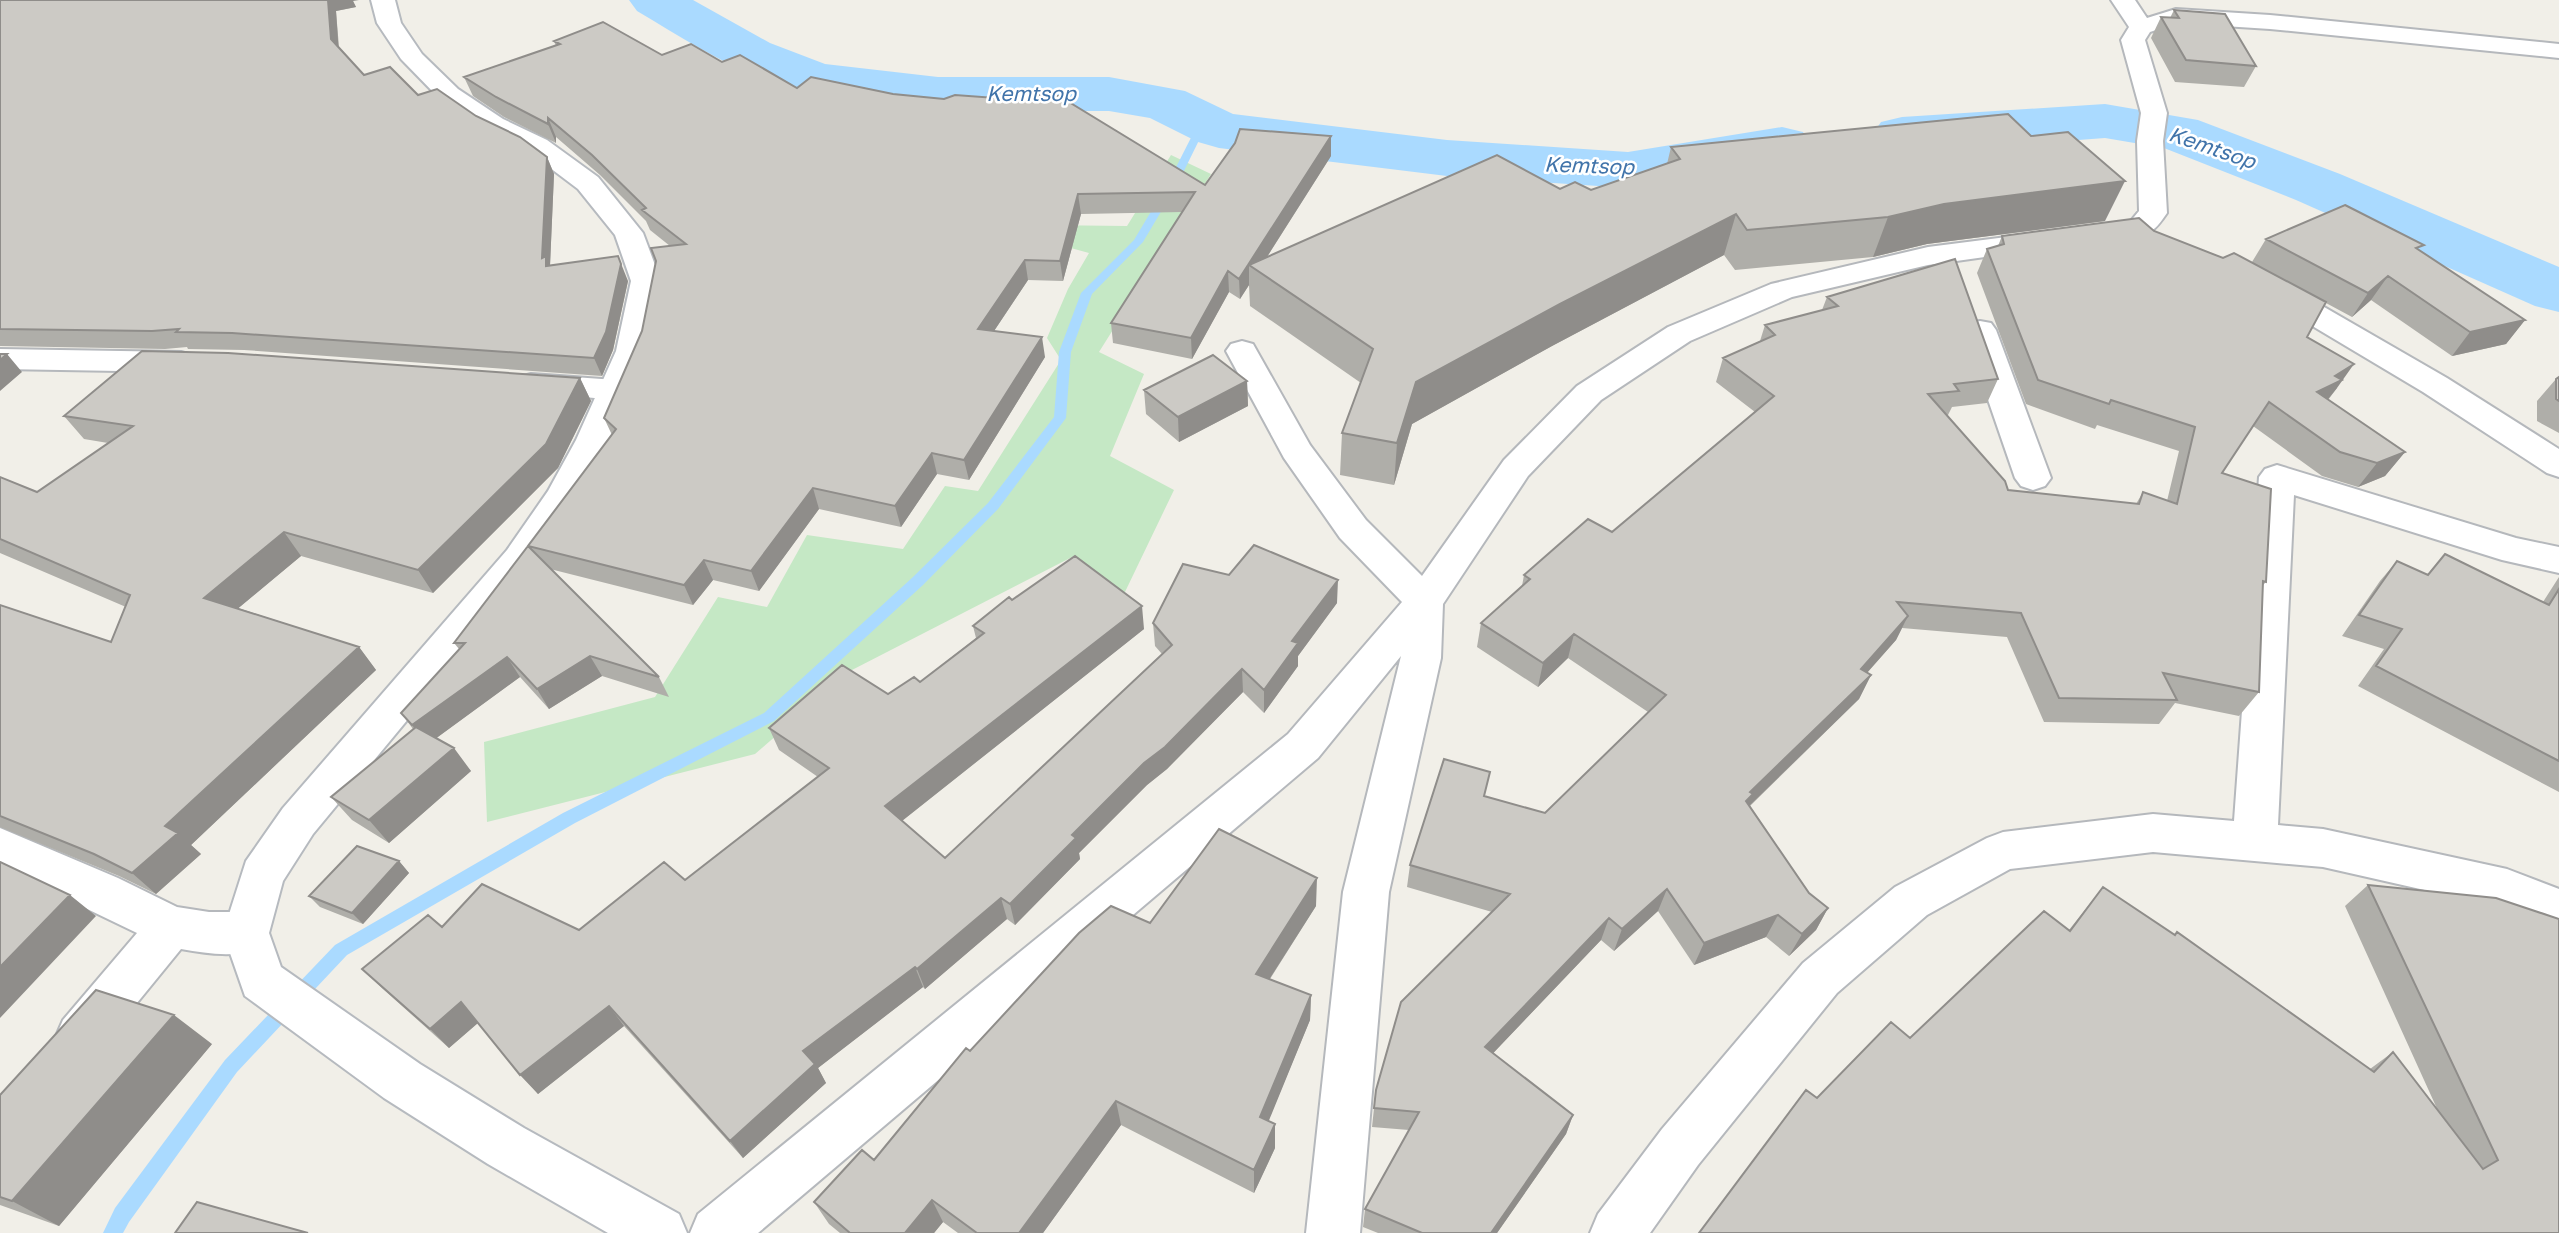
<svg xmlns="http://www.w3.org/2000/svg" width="2559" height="1233" font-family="'Golos Text',sans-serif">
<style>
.green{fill:#c5e8c5}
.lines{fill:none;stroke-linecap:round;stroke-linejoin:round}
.stream{fill:#aadaff;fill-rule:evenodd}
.river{fill:#aadaff;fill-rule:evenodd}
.street-casing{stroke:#b5b8bc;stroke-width:4}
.secondary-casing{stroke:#b6babf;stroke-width:4}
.street{fill:#fff;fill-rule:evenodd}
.secondary{fill:#fff;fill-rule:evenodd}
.wall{fill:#afaea9}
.shaded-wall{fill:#8f8d8a}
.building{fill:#cccac5;stroke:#8f8d8a;stroke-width:2}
.labels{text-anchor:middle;stroke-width:5;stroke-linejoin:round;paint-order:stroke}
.far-water-label{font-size:21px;font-style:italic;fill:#4174aa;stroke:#fff}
</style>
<rect width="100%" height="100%" fill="#f1efe8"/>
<path class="green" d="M1171 155 1211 174 1099 352 1144 374 1110 456 1174 490 1124 594 1074 556 850 671 755 754 487 822 484 742 655 697 718 597 767 607 807 535 903 549 945 486 978 491 1061 360 1047 338 1068 289 1089 253 1049 242 1040 225 1127 226Z"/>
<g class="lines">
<path class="stream" d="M1200 120 1208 122 1178 183 1143 242 1092 294 1071 352 1066 418 998 509 923 585 774 721 575 823 347 955 237 1072 129 1222 123 1233H103L115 1208 225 1060 335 945 563 813 764 713 913 577 988 503 1054 417 1059 352 1081 293 1134 240 1168 183Z"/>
<path class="river" d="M629 0H693L770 43 825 64 938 77H1109L1185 91 1233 114 1447 140 1628 152 1782 127 1803 132 1812 145 1803 158 1782 163 1628 188 1447 176 1219 148 1198 142 1150 118 1109 111H938L815 97C750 81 694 45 637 11Z
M2105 104 2198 120 2340 174 2559 267V312L2535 306 2296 200 2164 148 2105 138 1902 153 1881 148 1872 135 1881 122 1902 117Z"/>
<defs>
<path id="street" d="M2111 0H2135L2147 18 2176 9 2270 15 2559 44V58L2270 29 2177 23 2150 32 2145 40 2167 113 2163 141 2167 213C2157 228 2147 240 2128 235L2124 229 2139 211 2137 141 2141 113 2121 40 2129 27Z
M2046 232 2056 235 2061 241 2056 247 1928 265 1792 297 1690 341 1601 400 1528 476 1443 604 1441 658 1389 892 1360 1233H1306L1343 892 1401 656 1318 758 758 1233H690L698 1214 1288 734 1402 602 1340 538 1284 458 1226 351 1231 344 1242 341 1253 344 1310 445 1366 520 1422 576 1504 460 1577 386 1668 327 1771 284 1928 247Z
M2275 282 2286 285 2447 378 2559 449V477L2547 473 2423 392 2264 297 2260 291 2264 285Z
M1980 321 1991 323 1996 330 2051 478 2045 486 2033 490 2021 486 2015 478 1964 330 1969 323Z
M0 349 181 352 192 355 197 362 192 369 181 372 0 369Z
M531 374 616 380 628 383 632 390 628 397 616 400 519 391 515 384 519 377Z
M2277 465 2516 538 2559 547V573L2502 560 2294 495 2278 825 2323 829 2507 869 2559 889V929L2504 908 2323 867 2153 852 2010 869 1927 915 1837 993 1698 1165 1650 1233H1590L1598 1214 1662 1129 1803 963 1895 887 1987 838 2003 832 2153 814 2234 821 2259 477 2265 469Z
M0 828 118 878 177 907 209 912H246L262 918 269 933 262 948C236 958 209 954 181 949L97 1052 80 1059 63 1052 56 1036 63 1020 137 933 0 867Z"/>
<path id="secondary" d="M371 0H395L401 23 422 54 458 89 503 119 547 140 598 177 643 233 661 281 648 351 610 440 576 505 533 568 313 834 283 881 269 933 281 967 420 1064 524 1128 679 1214 687 1233H608L488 1164 384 1098 245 996 223 933 246 861 283 808 507 550 548 491 576 440 616 351 631 281 615 235 578 189 529 152 485 131 440 99 401 59 377 23Z"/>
</defs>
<use href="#street" class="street-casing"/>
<use href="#secondary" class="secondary-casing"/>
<use href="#street" class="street"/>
<use href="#secondary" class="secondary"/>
</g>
<path class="wall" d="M0 0 353 1 356 7 336 11 339 47 364 75 476 116 547 157 554 174 550 265 628 281 613 350 602 376 244 350 188 349 187 347 165 349 0 346Z
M2174 10 2256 66 2244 87 2175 82 2151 38 2161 17 2170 18Z
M554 41 722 62 797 88 1205 185 1331 156 1267 257 1560 189 1591 190 1667 164 1671 147 2105 221 1927 244 1873 257 1735 270 1724 255 1552 346 1412 424 1394 485 1340 475 1342 433 1361 383 1250 306 1249 285 1240 299 1229 292 1192 359 1113 343 1111 323 1182 212 1081 214 1063 281 1028 280 994 331 1045 357 969 480 937 474 901 527 819 509 759 591 713 580 693 605 550 569 659 677 669 697 602 676 549 709 520 677 436 738 471 771 389 843 352 820 331 797 413 729 401 713 459 649 454 643 612 435 604 418 642 331 670 246 650 230 646 221 600 175 556 137V143L504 117 473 96 464 77 556 46Z
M2154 231 2223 258 2252 262 2266 239 2420 251 2525 320 2506 344 2452 356 2371 300 2352 317 2326 303 2307 337 2337 388 2328 400 2405 452 2385 476 2358 487 2322 476 2253 426 2222 473 2266 582 2263 585 2259 692 2239 716 2175 703 2159 724 2044 722 2007 637 1902 628 1896 640 1867 673 1871 675 1859 699 1750 806 1809 893 1828 908 1816 930 1789 956 1766 937 1694 965 1658 911 1614 951 1601 940 1493 1053 1573 1115 1566 1134 1497 1233H1378L1363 1227 1365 1209 1409 1130 1372 1127 1376 1090 1492 912 1407 887 1410 865 1485 796 1545 813 1648 712 1568 658 1538 687 1477 647 1481 623 1522 586 1524 575 1612 532 1755 412 1716 382 1723 358 1760 341 1765 325 1822 310 1827 297 1998 379 1987 403 1952 407 1948 415 1947 416 2008 490 2136 504 2143 492 2167 501 2179 451 2097 425 2095 429 2026 404 1977 273 1987 249 1998 246 2002 236Z
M2559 377V433L2537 421V401L2556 379Z
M580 378 591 401 558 468 433 593 301 556 238 608 359 647 376 670 191 845 201 854 156 894 119 876 0 827V605L111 642 126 607 0 553V477L37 492 108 443 84 439 64 416Z
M1247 381 1248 406 1179 442 1146 414 1144 390Z
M2445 554 2543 602 2559 577V792L2358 686 2384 649 2342 636 2380 581 2397 561 2427 575Z
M1012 600 1144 629 902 821 945 858 1162 654 1155 646 1153 623 1337 603 1298 656V666L1264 713 1243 692 1167 769 1147 785 1079 853 1080 859 1015 925 1007 919 925 989 923 987 818 1068 826 1083 743 1158 624 1026 538 1094 478 1023 449 1048 383 989 362 969 442 927 579 930 685 880 818 777 779 750 769 728 888 694 920 682 976 638 973 626Z
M399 861 409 873 363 924 320 907 309 896Z
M2368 885 2559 1233 1817 1098 1910 1038 2069 930 2103 887 2370 1069 2393 1052 2439 1113 2345 906Z
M1316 906 1270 979 1311 995 1310 1020 1268 1121 1275 1124V1148L1254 1193 1121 1125 1043 1233H958L943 1222 934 1233H840L829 1224 814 1202 874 1160 970 1051 1150 923Z
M212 1044 59 1226 0 1205V1095Z"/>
<path class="shaded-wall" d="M328 0H359L353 1 356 7 336 11 339 55 331 39Z
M548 118 556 137V143L548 124Z
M1331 136V156L1258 271 1249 265V285L1240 299 1239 279Z
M547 157 554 174 550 266 554 283 542 258Z
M2125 181 2105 221 1927 244 1873 257 1888 217 1944 204Z
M1078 194 1081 214 1063 281 1060 261Z
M1736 214 1724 255 1552 346 1412 424 1394 485 1397 443 1416 382 1560 304Z
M618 256 628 281 613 350 602 376 594 358Z
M1025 260 1028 280 982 349 978 329Z
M1228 271 1229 292 1192 359 1191 338Z
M2388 276 2371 300 2352 317 2368 293Z
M2525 320 2506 344 2452 356 2470 332Z
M1042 337 1045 357 969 480 964 460Z
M7 354 22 372 0 391V360Z
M2354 364 2337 388 2324 404 2317 392 2335 376Z
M580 378 591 401 558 468 433 593 418 570Z
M1247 381 1248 406 1179 442 1178 417Z
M2405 452 2385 476 2358 487 2377 463Z
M932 453 937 474 901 527 895 506Z
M813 488 819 509 759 591 751 571Z
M284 532 301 556 223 621 204 598Z
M704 560 713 580 693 605 684 585Z
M1338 580 1337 603 1298 656V666L1264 713V690L1292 641Z
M1142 606 1144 629 893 828 885 806Z
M1908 616 1896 640 1849 693 1861 669Z
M1574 634 1568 658 1538 687 1543 663Z
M359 647 376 670 191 845 201 854 156 894 132 873 165 826Z
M590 656 602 676 549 709 537 689Z
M507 657 520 677 427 745 412 725Z
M1242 669 1243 692 1167 769 1147 785 1079 853 1080 859 1015 925 1010 904 1072 835 1144 763Z
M1871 675 1859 699 1747 808 1736 824 1750 792Z
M454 748 471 771 389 843 369 820Z
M399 861 409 873 363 924 352 913Z
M1317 878 1316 906 1256 1000V974Z
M1667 889 1658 911 1614 951 1622 929Z
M70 895 96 916 0 1018V967Z
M1001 898 1007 919 925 989 917 969Z
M1828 908 1816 930 1789 956 1802 934Z
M1778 915 1766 937 1694 965 1704 943Z
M1609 918 1601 940 1480 1067 1485 1047Z
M915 967 923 987 818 1068 826 1083 743 1158 730 1141 803 1051Z
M1311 995 1310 1020 1261 1140 1260 1117Z
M461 1002 479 1022 449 1048 430 1029Z
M609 1006 624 1026 538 1094 520 1075Z
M174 1015 212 1044 59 1226 12 1201Z
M1116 1101 1121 1125 1043 1233H1019Z
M1573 1115 1566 1134 1497 1233H1491Z
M1275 1124V1148L1254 1193V1170Z
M932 1200 943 1222 934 1233H905Z"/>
<path class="building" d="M0 0H328L331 39 364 75 390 67 418 95 437 89 476 116 520 137 547 157 542 258 546 256V266L618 256 621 264 606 332 594 358 232 333 176 332 179 329 152 331 0 329Z
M2174 10 2225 14 2256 66 2186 60 2161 17 2179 18Z
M603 22 662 55 691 44 722 62 740 55 797 88 811 77 893 94 944 99 955 95 1009 99V94L1059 96 1205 185 1235 143 1240 129 1331 136 1239 279 1228 271 1191 338 1111 323 1195 192 1078 194 1060 261 1025 260 978 329 1042 337 964 460 932 453 895 506 813 488 751 571 704 560 684 585 528 546 616 429 604 418 642 331 656 261 651 248 686 244 642 210 646 208 592 155 548 118V124L496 97 464 77 560 44 554 41Z
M2008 114 2031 136 2068 132 2125 181 1944 204 1888 217 1747 230 1736 214 1560 304 1416 382 1397 443 1342 433 1373 349 1249 265 1497 155 1560 189 1575 182 1591 190 1680 159 1671 147Z
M2345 205 2424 245 2416 248 2525 320 2470 332 2388 276 2368 293 2266 239Z
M2139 218 2154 231 2223 258 2234 253 2326 302 2307 337 2354 364 2335 376 2342 380 2317 392 2405 452 2377 463 2340 452 2269 402 2222 473 2271 489 2266 582 2263 581 2259 692 2163 673 2177 700 2059 698 2021 613 1897 602 1908 616 1861 669 1871 675 1750 792 1753 794 1746 801 1809 893 1828 908 1802 934 1778 915 1704 943 1667 889 1622 929 1609 918 1485 1047 1573 1115 1491 1233H1422L1365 1209 1419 1112 1374 1108 1376 1090 1401 1002 1510 894 1410 865 1444 759 1490 772 1484 796 1545 813 1666 695 1574 634 1543 663 1481 623 1530 579 1524 575 1588 519 1612 532 1774 396 1723 358 1775 335 1765 325 1838 306 1827 297 1955 259 1998 379 1954 384 1959 391 1928 394 2005 481 2008 490 2139 504 2143 492 2177 504 2195 427 2111 400 2109 404 2038 380 1987 249 2004 244 2002 236Z
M142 351 228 353 580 378 546 444 418 570 284 532 204 598 359 647 165 826 178 833 132 873 94 854 0 816V605L111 642 130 595 0 539V477L37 492 133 426 64 416Z
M0 354H7L0 360Z
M1213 355 1247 381 1178 417 1144 390Z
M2559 377V401L2556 399V379Z
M1254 545 1338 580 1292 641 1298 643 1264 690 1242 669 1165 747 1144 763 1072 835 1076 838 1010 904 1001 898 917 969 915 967 803 1051 815 1064 730 1141 609 1006 520 1075 461 1002 430 1029 362 969 428 915 442 927 482 884 579 930 664 862 685 880 829 768 769 728 842 665 888 694 914 677 920 682 984 633 973 626 1009 597 1012 600 1075 556 1142 606 885 806 945 858 1172 645 1153 623 1183 564 1229 575Z
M528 546 659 677 590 656 537 689 507 657 412 725 401 713 465 643H454Z
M2445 554 2549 605 2559 589V761L2376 666 2402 629 2359 615 2397 561 2428 575Z
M416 727 454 748 369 820 331 797Z
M1219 829 1317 878 1256 974 1311 995 1260 1117 1275 1124 1254 1170 1116 1101 1019 1233H977L932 1200 905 1233H850L814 1202 862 1150 874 1160 966 1048 970 1051 1079 933 1111 906 1150 923Z
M357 846 399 861 352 913 309 896Z
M0 862 70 895 0 967Z
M2368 885 2496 898 2559 919V1233H1699L1806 1090 1817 1098 1891 1022 1910 1038 2044 911 2070 931 2103 887 2175 935 2177 932 2374 1072 2393 1052 2483 1169 2498 1160Z
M96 990 174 1015 12 1201 0 1197V1095Z
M197 1202 308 1233H175Z"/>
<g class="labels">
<g class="far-water-label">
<text x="1031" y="101">Kemtsop</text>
<text transform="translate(2212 148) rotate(19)" y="7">Kemtsop</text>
<text transform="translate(1589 166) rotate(2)" y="7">Kemtsop</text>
</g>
</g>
</svg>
